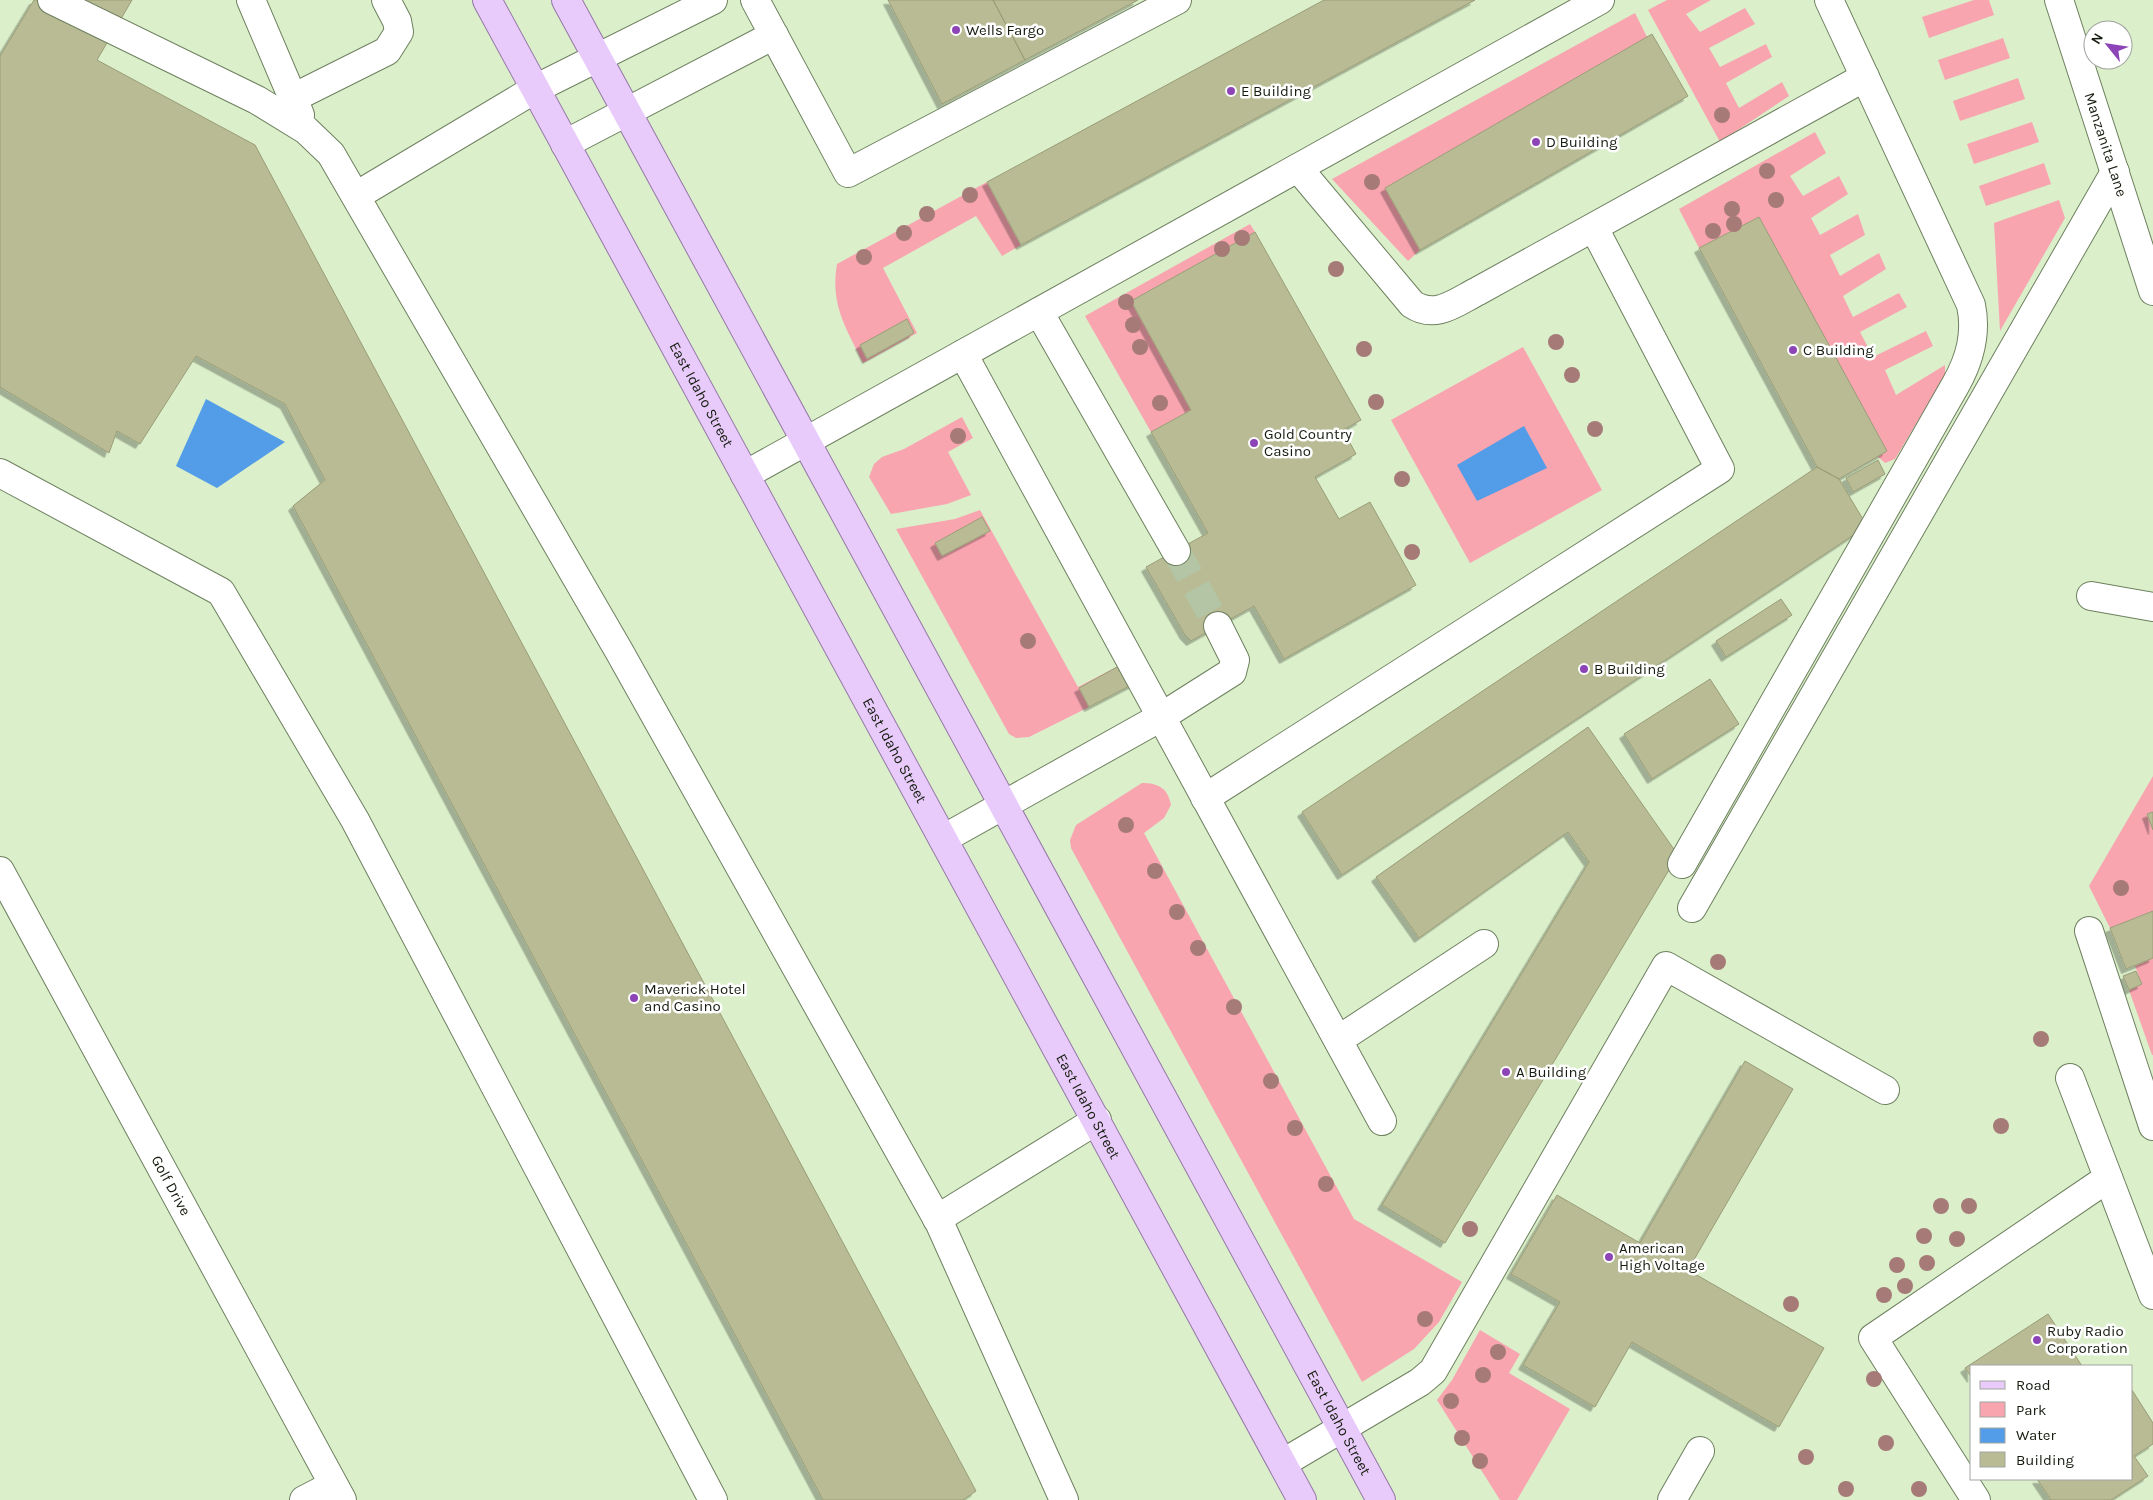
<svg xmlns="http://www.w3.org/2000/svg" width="2153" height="1500" font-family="Karla,sans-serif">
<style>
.green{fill:#f8a5b0}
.water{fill:#529ce8}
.building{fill:#b8bb94;stroke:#9a9d77;filter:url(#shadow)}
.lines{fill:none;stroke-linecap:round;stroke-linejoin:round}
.minor-tunnel{stroke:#b3c5a5;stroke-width:28;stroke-dasharray:28 14;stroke-linecap:butt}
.minor-casing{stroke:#6e805f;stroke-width:30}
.major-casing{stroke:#9478a6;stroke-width:30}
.minor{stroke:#fff;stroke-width:28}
.major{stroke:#e8cbfa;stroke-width:28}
.tree{fill:#a67a77}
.poi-dot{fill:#8d44b7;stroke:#fff;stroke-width:2}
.labels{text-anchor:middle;stroke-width:5;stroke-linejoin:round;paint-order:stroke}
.poi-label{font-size:15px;fill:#161d10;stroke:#fff;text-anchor:start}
.street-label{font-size:15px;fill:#161d10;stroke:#fff}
</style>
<defs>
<filter id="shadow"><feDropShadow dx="-4.5" dy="4.5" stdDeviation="0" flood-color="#0004"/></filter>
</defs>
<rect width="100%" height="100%" fill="#daefca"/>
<path class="green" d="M1667 0H1711L1686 14 1700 32 1745 8 1755 24 1709 48 1720 67 1766 44 1772 57 1726 83 1739 108 1782 82 1789 96 1720 142 1648 10Z
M1974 0H1989L1994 15 1929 38 1922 17Z
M1635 13 1647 37 1385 188 1420 250 1408 261 1332 179Z
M2003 38 2010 58 1945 80 1938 60Z
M2018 78 2025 99 1960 121 1953 101Z
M2032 122 2039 142 1974 164 1967 144Z
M1815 132 1826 153 1790 176 1803 196 1839 176 1848 194 1811 218 1820 235 1858 214 1865 235 1830 255 1840 276 1879 253 1886 269 1843 296 1853 317 1899 293 1907 307 1860 332 1873 357 1926 331 1933 346 1885 370 1896 395 1945 365V375L1895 459 1885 463 1877 456 1886 451 1759 217 1699 248 1679 209Z
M2044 163 2051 184 1986 206 1979 186Z
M987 182 1021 245 1002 256 976 216 883 268 917 333 863 363C846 327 830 305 837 264Z
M2059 200 2065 218 2000 331 1994 223Z
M1250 224 1255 232 1131 301 1191 410 1151 432 1085 316Z
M1523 347 1602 490 1470 563 1391 420Z
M962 417 973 438 948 452 971 495 947 504 891 514 869 477 874 464 882 457 904 449Z
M980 510 1078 687 1126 662 1089 707 1029 737 1016 738 1009 734 896 529 955 519Z
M2153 776V911L2110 928 2089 886Z
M1142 783C1158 783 1168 788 1171 805L1164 818 1144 833 1354 1219 1462 1282 1439 1322 1414 1349 1362 1382 1071 848 1070 840 1076 825Z
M2153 958V1055H2152L2129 990 2142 984 2135 966Z
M1480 1330 1520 1354 1509 1373 1570 1409 1517 1500H1500L1437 1400 1452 1380Z"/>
<path class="water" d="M206 399 285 442 217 488 176 466Z
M1524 426 1547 468 1477 501 1457 465Z"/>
<path class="building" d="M34 0H132L97 60 255 145 976 1491 963 1500H823L293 506 325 480 285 404 196 356 140 444 117 431 109 453 0 387V56Z
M888 0H993L1025 60 942 104Z
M993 0H1138L1025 60Z
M1324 0H1475L1021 245 987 182Z
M1652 34 1688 96 1420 250 1385 188Z
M1759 217 1887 451 1839 479 1817 467 1699 248Z
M1255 232 1361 420 1343 430 1356 454 1315 477 1339 519 1370 502 1416 585 1284 659 1254 606 1191 641 1185 635 1146 567 1208 533 1151 432 1191 410 1131 301Z
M907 319 914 333 867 359 860 345Z
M1878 460 1885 474 1853 492 1846 478Z
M1817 467 1839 479 1867 526 1342 875 1302 812Z
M982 517 990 531 942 556 935 543Z
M1781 599 1792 615 1726 657 1716 641Z
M1126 662 1137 682 1089 707 1079 688Z
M1710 679 1739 724 1652 779 1624 734Z
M1588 727 1678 855 1445 1243 1382 1205 1589 862 1568 832 1419 938 1376 877Z
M2153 812V830L2147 814Z
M2153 911V958L2126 969 2110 928Z
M2136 971 2142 984 2129 990 2123 976Z
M1745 1061 1793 1089 1688 1270 1824 1348 1779 1427 1632 1342 1595 1407 1523 1365 1560 1302 1511 1274 1557 1195 1640 1243Z
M2048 1314 2082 1366H1972V1378L1965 1368Z
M2132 1390 2153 1423V1444L2134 1456 2148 1476 2111 1500H2051L2037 1479H2132Z"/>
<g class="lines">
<path class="minor-tunnel" d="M1176 551 1218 626"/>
<defs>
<g id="minor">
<path d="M52 0 257 100 306 130 331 154 619 651 940 1224 1064 1500"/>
<path d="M251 0 300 115"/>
<path d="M755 0 848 173 1177 0"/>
<path id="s1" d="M2059 0 2153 291"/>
<path d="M293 98 387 51 399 32 397 21 386 0"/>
<path d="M565 144 774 35"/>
<path d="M1298 168 1412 304C1436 320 1456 302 1478 291L1865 77"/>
<path d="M356 196 535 89 713 0"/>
<path d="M1039 312 1176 551"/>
<path d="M963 354 1382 1121"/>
<path d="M0 473 221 592 355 820 713 1500"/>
<path d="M745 475 1600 0"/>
<path d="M2091 596 2153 607"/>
<path d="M1205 798 1720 469 1594 228"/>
<path d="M943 839 1161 717 1232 672 1235 660 1218 626"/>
<path d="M1682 864 1956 384C1970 359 1977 334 1971 305L1829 0"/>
<path id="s2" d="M0 871 342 1500"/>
<path d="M1692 908 2115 172"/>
<path d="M2089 931 2153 1126"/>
<path d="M1338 1040 1484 944"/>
<path d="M2070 1078 2153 1295"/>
<path d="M937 1219 1097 1120"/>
<path d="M1283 1463 1420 1382 1433 1371 1666 966 1885 1090"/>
<path d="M304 1500 333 1485"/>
<path d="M1672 1500 1700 1451"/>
<path d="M1976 1500 1873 1338 2108 1178"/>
</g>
<g id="major">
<path id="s3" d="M487 0 1302 1500"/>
<path id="s4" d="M566 0 1381 1500"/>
</g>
</defs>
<use href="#minor" class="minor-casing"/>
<use href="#major" class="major-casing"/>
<use href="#minor" class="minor"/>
<use href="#major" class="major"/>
</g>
<g class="tree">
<circle cx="1722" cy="115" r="8"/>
<circle cx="1767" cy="171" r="8"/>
<circle cx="1372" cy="182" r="8"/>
<circle cx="970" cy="195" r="8"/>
<circle cx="1776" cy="200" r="8"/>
<circle cx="1732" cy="209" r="8"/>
<circle cx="927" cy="214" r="8"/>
<circle cx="1734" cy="224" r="8"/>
<circle cx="1713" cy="231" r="8"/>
<circle cx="904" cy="233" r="8"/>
<circle cx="1242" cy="238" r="8"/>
<circle cx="1222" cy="249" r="8"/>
<circle cx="864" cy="257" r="8"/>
<circle cx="1336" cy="269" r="8"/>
<circle cx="1126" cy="302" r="8"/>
<circle cx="1133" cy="325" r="8"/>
<circle cx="1556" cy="342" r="8"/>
<circle cx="1140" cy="347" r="8"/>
<circle cx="1364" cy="349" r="8"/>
<circle cx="1572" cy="375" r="8"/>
<circle cx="1376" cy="402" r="8"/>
<circle cx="1160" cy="403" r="8"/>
<circle cx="1595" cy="429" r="8"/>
<circle cx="958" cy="436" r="8"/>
<circle cx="1402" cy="479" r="8"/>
<circle cx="1412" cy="552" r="8"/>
<circle cx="1028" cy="641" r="8"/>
<circle cx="1126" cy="825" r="8"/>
<circle cx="1155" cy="871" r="8"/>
<circle cx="2121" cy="888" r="8"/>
<circle cx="1177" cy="912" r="8"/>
<circle cx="1198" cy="948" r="8"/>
<circle cx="1718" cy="962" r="8"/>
<circle cx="1234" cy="1007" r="8"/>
<circle cx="2041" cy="1039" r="8"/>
<circle cx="1271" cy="1081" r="8"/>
<circle cx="2001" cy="1126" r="8"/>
<circle cx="1295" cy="1128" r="8"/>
<circle cx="1326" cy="1184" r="8"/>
<circle cx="1941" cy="1206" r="8"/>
<circle cx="1969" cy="1206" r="8"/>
<circle cx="1470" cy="1229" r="8"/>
<circle cx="1924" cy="1236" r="8"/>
<circle cx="1957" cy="1239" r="8"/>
<circle cx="1927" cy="1263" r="8"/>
<circle cx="1897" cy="1265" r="8"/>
<circle cx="1905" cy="1286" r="8"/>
<circle cx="1884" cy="1295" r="8"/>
<circle cx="1791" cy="1304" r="8"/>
<circle cx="1425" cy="1319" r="8"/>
<circle cx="1498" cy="1352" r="8"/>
<circle cx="1483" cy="1375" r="8"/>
<circle cx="1874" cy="1379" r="8"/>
<circle cx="1451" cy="1401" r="8"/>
<circle cx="1462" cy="1438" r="8"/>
<circle cx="1886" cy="1443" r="8"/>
<circle cx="1806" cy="1457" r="8"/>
<circle cx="1480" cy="1461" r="8"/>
<circle cx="1846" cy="1489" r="8"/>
<circle cx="1919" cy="1489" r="8"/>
</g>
<g class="poi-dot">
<circle cx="956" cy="30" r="5"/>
<circle cx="1231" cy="91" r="5"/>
<circle cx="1536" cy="142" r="5"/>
<circle cx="1793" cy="350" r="5"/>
<circle cx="1254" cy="443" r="5"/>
<circle cx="1584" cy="669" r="5"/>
<circle cx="634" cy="998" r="5"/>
<circle cx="1506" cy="1072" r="5"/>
<circle cx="1609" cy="1257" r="5"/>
<circle cx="2037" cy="1340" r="5"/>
</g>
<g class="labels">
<g class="poi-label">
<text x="966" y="35">Wells Fargo</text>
<text x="1241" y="96">E Building</text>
<text x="1546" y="147">D Building</text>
<text x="1803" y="355">C Building</text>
<text x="1264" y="439">Gold Country<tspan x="1264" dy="17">Casino</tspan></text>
<text x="1594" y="674">B Building</text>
<text x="644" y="994">Maverick Hotel<tspan x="644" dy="17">and Casino</tspan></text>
<text x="1516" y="1077">A Building</text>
<text x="1619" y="1253">American<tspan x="1619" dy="17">High Voltage</tspan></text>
<text x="2047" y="1336">Ruby Radio<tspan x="2047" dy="17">Corporation</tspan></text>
</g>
<g class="street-label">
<text dy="5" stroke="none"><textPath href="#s1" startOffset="152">Manzanita Lane</textPath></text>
<text dy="5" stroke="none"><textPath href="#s3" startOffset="449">East Idaho Street</textPath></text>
<text dy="5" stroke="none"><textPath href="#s3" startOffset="854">East Idaho Street</textPath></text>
<text dy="5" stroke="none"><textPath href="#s3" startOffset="1259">East Idaho Street</textPath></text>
<text dy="5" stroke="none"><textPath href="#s2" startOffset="358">Golf Drive</textPath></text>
<text dy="5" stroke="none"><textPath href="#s4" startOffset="1619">East Idaho Street</textPath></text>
</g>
</g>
<rect x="1970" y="1365" width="162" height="115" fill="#ffffff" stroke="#a2a59f"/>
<rect x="1980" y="1381" width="25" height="8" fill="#e8cbfa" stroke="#a2a59f"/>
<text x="2016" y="1390" font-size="15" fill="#161d10">Road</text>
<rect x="1980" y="1402" width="25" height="15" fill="#f8a5b0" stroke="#a2a59f"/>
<text x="2016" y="1415" font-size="15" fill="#161d10">Park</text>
<rect x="1980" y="1428" width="25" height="15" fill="#529ce8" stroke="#a2a59f"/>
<text x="2016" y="1440" font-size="15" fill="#161d10">Water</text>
<rect x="1980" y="1452" width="25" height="15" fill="#b8bb94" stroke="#a2a59f"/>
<text x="2016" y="1465" font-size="15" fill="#161d10">Building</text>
<g transform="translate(2108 45) rotate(300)"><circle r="24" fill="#ffffff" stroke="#a2a59f"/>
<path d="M0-4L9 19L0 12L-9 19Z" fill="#8d44b7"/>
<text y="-8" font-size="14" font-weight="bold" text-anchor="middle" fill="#161d10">N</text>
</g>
</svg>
